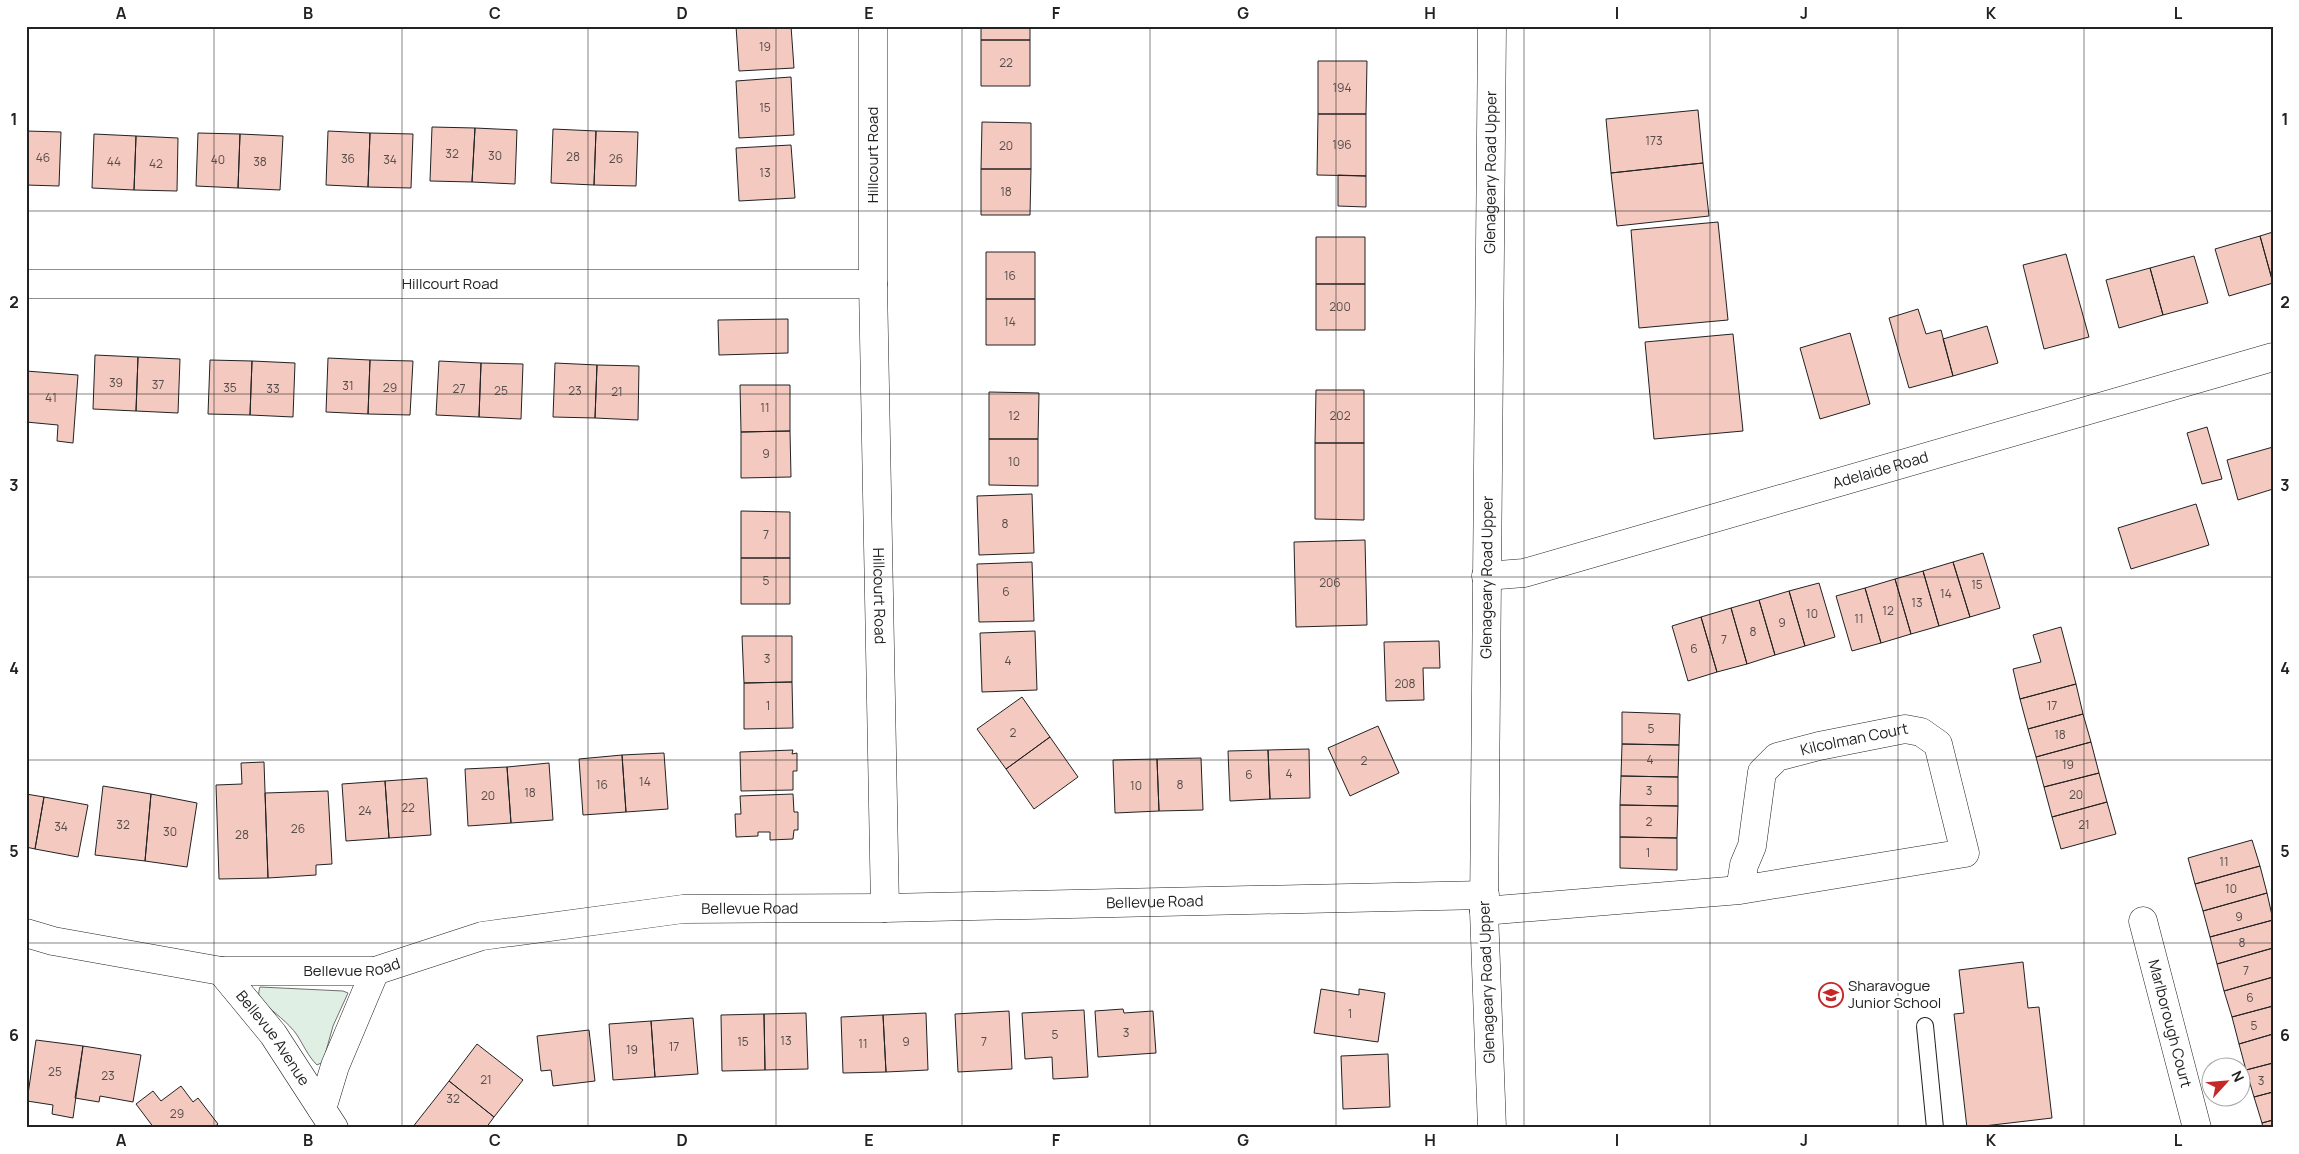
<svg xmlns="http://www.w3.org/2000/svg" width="2299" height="1154" font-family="Manrope,sans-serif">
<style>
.green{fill:#e0efe3;stroke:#6f6f6f}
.building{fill:#f3c9c0;stroke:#222}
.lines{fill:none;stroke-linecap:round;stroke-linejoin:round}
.service-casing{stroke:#222;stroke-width:18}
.minor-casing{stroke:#222;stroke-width:29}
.tertiary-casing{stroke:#222;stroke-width:29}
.secondary-casing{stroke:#222;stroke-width:29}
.service{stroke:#fff;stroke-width:16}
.minor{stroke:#fff;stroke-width:28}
.tertiary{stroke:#fff;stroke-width:28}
.secondary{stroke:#fff;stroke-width:28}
.grid{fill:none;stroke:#222;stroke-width:1;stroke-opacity:0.55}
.labels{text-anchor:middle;stroke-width:4;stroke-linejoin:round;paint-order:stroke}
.number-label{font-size:12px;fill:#564c4a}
.street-label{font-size:15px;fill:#222;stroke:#fff}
.poi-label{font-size:15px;fill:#222;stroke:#fff;text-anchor:start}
.neatline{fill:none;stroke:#222;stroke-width:2}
.grid-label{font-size:16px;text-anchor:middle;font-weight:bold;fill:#222}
</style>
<rect width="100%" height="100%" fill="#fff"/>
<path class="green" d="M260 987 343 991 348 993 333 1026 323 1062 317 1065C308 1056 304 1046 297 1035 288 1022 274 1013 263 1002 258 997 258 993 260 987Z"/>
<path class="building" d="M736 26H791L794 68 739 71Z
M981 26H1030V40H981Z
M981 40H1030V86H981Z
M1318 61H1367L1366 114H1318Z
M791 77 794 135 739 138 736 81Z
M1698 110 1703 163 1611 173 1606 119Z
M1318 114H1366V176L1317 175Z
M982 122 1031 123V169H981Z
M432 127 475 128 472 182 430 181Z
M475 128 517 130 515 184 472 182Z
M553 129 596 131 594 185 551 183Z
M26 131 61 132 59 186 26 185Z
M328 131 370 133 368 187 326 185Z
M596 131 638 132 636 186 594 185Z
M198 133 240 134 238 188 196 186Z
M370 133 413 134 411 188 368 187Z
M94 134 136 136 134 190 92 188Z
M240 134 283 136 280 190 238 188Z
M136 136 178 138 177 191 134 190Z
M791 145 795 198 739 201 736 148Z
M1703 163 1709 216 1617 226 1611 173Z
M981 169H1031L1030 215H981Z
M1338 175 1366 176V207L1338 206Z
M1718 222 1728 320 1639 328 1631 230Z
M2273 232V283L2260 236Z
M2260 236 2273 283 2229 296 2215 249Z
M1316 237H1365V284H1316Z
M986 252H1035V299H986Z
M2066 254 2089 337 2044 349 2023 265Z
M2194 256 2208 303 2163 315 2150 268Z
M2150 268 2163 315 2119 328 2106 280Z
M1316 284H1365V330H1316Z
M986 299H1035V345H986Z
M1918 309 1926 334 1941 330 1953 376 1909 388 1889 318Z
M788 319V353L719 355 718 320Z
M1987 326 1998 363 1953 376 1943 339Z
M1850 333 1870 404 1820 419 1800 348Z
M1733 334 1743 431 1654 439 1645 342Z
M95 355 138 357 136 411 93 409Z
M138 357 180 359 178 413 136 411Z
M328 358 370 360 368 414 326 412Z
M210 360 252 361 250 415 208 414Z
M370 360 413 361 410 415 368 414Z
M252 361 295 363 293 417 250 415Z
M439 361 481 363 479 417 436 415Z
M481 363 523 364 521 419 479 417Z
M555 363 597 365 595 418 553 417Z
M597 365 639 366 638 420 595 418Z
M26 371 78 375 73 443 57 441 58 425 26 422Z
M740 385H790V431L741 432Z
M1316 390H1364V443H1315Z
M989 392 1039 393 1038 439H989Z
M2207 427 2222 479 2202 484 2187 433Z
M790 431 791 477 741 478V432Z
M989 439H1038V486L989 485Z
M1315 443H1364V520L1315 519Z
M2273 447V489L2238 500 2227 460Z
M1032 494 1034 553 979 555 977 496Z
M2196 504 2209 545 2131 569 2118 528Z
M741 511 790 512V558H741Z
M1365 540 1367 625 1296 627 1294 542Z
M1983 553 2000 608 1970 617 1953 562Z
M741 558H790V604H741Z
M1032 562 1034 621 979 622 977 564Z
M1953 562 1970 617 1939 626 1923 571Z
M1923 571 1939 626 1911 634 1895 579Z
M1895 579 1911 634 1881 643 1865 588Z
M1819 583 1835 637 1805 646 1789 591Z
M1865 588 1881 643 1852 651 1836 596Z
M1789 591 1805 646 1775 655 1759 600Z
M1759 600 1775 655 1747 664 1731 608Z
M1731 608 1747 664 1717 672 1701 617Z
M1701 617 1717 672 1688 681 1672 626Z
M2061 627 2076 684 2020 699 2013 669 2041 662 2033 635Z
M1035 631 1037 690 982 692 980 633Z
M742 636H792V682L744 683Z
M1439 641 1440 668H1423L1424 700 1386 701 1384 642Z
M792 682 793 728 744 729V683Z
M2076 684 2083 714 2028 729 2020 699Z
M1022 697 1050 737 1006 769 977 729Z
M1622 712 1680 714 1679 745 1622 744Z
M2083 714 2091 742 2036 757 2028 729Z
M1378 726 1399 773 1350 796 1328 748Z
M1050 737 1078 777 1034 809 1006 769Z
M2091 742 2099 773 2044 787 2036 757Z
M1622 744 1679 745 1678 777 1621 776Z
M1309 749 1310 798 1270 799 1268 750Z
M793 750 792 754 797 753V771H793V790L741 791 740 752Z
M1268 750 1270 799 1230 801 1228 751Z
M664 753 668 809 626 812 622 755Z
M622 755 626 812 583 815 579 759Z
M1201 758 1203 810 1159 811 1157 759Z
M1157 759 1159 811 1115 813 1113 760Z
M264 762 268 878 219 879 216 785 242 784 241 763Z
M549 763 553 820 511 823 507 767Z
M507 767 511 823 468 826 465 769Z
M2099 773 2107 802 2052 817 2044 787Z
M1621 776 1678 777V806L1620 805Z
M427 778 431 835 389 838 385 781Z
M385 781 389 838 346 841 342 784Z
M103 786 151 794 145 861 95 855Z
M328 791 332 864 316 865V875L268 878 265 793Z
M26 794 44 797 35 849 26 847Z
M151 794 197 803 187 867 145 861Z
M793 794 794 812H798V830H794L793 839 770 840V832H758V836L736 837 735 814H741L740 796Z
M44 797 88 805 78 857 35 849Z
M2107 802 2116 834 2061 849 2052 817Z
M1620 805 1678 806 1677 838 1620 837Z
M1620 837 1677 838V870L1620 868Z
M2252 840 2260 866 2195 884 2188 858Z
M2260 866 2267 893 2203 911 2195 884Z
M2267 893 2273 920 2210 937 2203 911Z
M2273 920V948L2217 964 2210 937Z
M2273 948V977L2224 991 2217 964Z
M2023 962 2028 1008 2039 1007 2052 1118 1967 1128 1954 1014 1964 1013 1959 970Z
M2273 977V1006L2232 1017 2224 991Z
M1321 989 1359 995V989L1385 993 1378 1042 1314 1033Z
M2273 1006V1034L2239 1044 2232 1017Z
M1123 1009 1124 1013 1153 1011 1156 1053 1098 1057 1095 1011Z
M1084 1010 1088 1077 1053 1079 1052 1057 1025 1059 1022 1013Z
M1009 1011 1012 1069 958 1072 955 1014Z
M806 1013 808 1069 765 1070 764 1014Z
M926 1013 928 1070 886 1072 883 1015Z
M764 1014 765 1070 722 1071 721 1015Z
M883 1015 886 1072 843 1073 841 1017Z
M693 1018 698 1074 655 1077 651 1021Z
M651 1021 655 1077 613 1080 609 1024Z
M589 1030 595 1081 553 1086 551 1070 541 1071 537 1036Z
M2273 1034V1063L2246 1070 2239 1044Z
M36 1040 83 1046 73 1118 52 1114 53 1105 27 1101Z
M477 1044 523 1080 494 1117 449 1081Z
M83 1046 141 1055 133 1102 100 1096 99 1102 75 1098Z
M1388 1054 1390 1107 1343 1109 1341 1056Z
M2273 1063V1092L2254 1097 2246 1070Z
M449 1081 494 1117 486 1128H412Z
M181 1086 193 1102 198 1098 218 1124 213 1128H154L136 1104 153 1091 161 1101Z
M2273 1092V1120L2262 1123 2254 1097Z
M2273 1120V1128H2263L2262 1123Z"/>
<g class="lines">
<defs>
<path id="service" d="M1925 1026 1935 1128"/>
<g id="minor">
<path id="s1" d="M873 26V284L885 908"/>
<path id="s2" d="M26 284H873"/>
<path id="s3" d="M1484 911 1740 890 1744 865 1752 846 1762 772 1777 757 1819 746 1905 729 1921 732 1938 744 1965 853 1740 890"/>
<path id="s4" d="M2143 921 2197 1128"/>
<path id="s5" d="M26 933 53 941 221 971H375L482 936 683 909 885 908 1485 895"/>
<path id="s6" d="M221 971 273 1034 334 1128"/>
<path d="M322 1109 335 1066 375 971"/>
</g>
<g id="tertiary">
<path id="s7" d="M1486 576 1524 573 2273 357"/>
</g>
<g id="secondary">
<path id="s8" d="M1492 1128 1484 911 1492 26"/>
</g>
</defs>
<use href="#service" class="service-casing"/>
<use href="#minor" class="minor-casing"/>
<use href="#tertiary" class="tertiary-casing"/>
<use href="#secondary" class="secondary-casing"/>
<use href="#service" class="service"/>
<use href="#minor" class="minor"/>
<use href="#tertiary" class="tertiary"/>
<use href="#secondary" class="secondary"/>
</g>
<path class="grid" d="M214 26V1128M402 26V1128M588 26V1128M776 26V1128M962 26V1128M1150 26V1128M1336 26V1128M1524 26V1128M1710 26V1128M1898 26V1128M2084 26V1128M26 211H2273M26 394H2273M26 577H2273M26 760H2273M26 943H2273"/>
<defs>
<symbol id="school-ring" viewBox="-11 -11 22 22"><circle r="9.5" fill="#fff" stroke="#c62828" stroke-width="1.5"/><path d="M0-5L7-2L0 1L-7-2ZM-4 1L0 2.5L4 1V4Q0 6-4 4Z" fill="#c62828"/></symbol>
</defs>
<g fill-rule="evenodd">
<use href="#school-ring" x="1817" y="981" width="28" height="28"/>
</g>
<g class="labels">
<g class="number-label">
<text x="765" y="51">19</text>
<text x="1006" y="67">22</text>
<text x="1342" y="92">194</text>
<text x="765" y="112">15</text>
<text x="1654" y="145">173</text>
<text x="1342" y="149">196</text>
<text x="1006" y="150">20</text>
<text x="452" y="158">32</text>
<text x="495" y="160">30</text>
<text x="573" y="161">28</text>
<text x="43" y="162">46</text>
<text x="348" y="163">36</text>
<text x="616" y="163">26</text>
<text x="218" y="164">40</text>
<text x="390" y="164">34</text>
<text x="114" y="166">44</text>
<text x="260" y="166">38</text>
<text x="156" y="168">42</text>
<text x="765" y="177">13</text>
<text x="1006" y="196">18</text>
<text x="1010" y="280">16</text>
<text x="1340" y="311">200</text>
<text x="1010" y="326">14</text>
<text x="116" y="387">39</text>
<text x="158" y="389">37</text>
<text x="348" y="390">31</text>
<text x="230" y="392">35</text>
<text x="390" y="392">29</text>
<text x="273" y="393">33</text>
<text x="459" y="393">27</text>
<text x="501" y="395">25</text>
<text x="575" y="395">23</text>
<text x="617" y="396">21</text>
<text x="51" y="402">41</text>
<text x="765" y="412">11</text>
<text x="1014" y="420">12</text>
<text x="1340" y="420">202</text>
<text x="766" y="458">9</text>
<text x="1014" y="466">10</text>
<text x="1005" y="528">8</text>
<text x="766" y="539">7</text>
<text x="766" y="585">5</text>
<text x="1330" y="587">206</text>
<text x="1977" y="589">15</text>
<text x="1006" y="596">6</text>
<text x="1946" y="598">14</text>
<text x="1917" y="607">13</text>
<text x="1888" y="615">12</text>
<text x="1812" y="618">10</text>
<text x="1859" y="623">11</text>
<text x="1782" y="627">9</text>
<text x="1753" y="636">8</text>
<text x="1724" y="644">7</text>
<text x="1694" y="653">6</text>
<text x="767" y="663">3</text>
<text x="1008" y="665">4</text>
<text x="1405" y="688">208</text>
<text x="768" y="710">1</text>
<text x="2052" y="710">17</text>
<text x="1651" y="733">5</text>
<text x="1013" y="737">2</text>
<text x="2060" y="739">18</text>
<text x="1650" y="764">4</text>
<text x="1364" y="765">2</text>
<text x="2068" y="769">19</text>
<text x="1289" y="778">4</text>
<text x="1249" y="779">6</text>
<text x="645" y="786">14</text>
<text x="602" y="789">16</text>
<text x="1180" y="789">8</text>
<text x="1136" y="790">10</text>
<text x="1649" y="795">3</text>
<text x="530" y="797">18</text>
<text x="2076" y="799">20</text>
<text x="488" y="800">20</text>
<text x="408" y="812">22</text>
<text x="365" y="815">24</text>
<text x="1649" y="826">2</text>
<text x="123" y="829">32</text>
<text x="2084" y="829">21</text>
<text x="61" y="831">34</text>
<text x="298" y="833">26</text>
<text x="170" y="836">30</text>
<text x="242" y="839">28</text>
<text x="1648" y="857">1</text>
<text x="2224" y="866">11</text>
<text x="2231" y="893">10</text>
<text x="2239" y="921">9</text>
<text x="2242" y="947">8</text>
<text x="2246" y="975">7</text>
<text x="2250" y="1002">6</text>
<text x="1350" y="1018">1</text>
<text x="2254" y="1030">5</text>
<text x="1126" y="1037">3</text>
<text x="1055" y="1039">5</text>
<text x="786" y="1045">13</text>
<text x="743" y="1046">15</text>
<text x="906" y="1046">9</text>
<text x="984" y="1046">7</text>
<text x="863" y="1048">11</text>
<text x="674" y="1051">17</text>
<text x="632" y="1054">19</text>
<text x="55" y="1076">25</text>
<text x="108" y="1080">23</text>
<text x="486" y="1084">21</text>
<text x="2261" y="1085">3</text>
<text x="453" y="1103">32</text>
<text x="177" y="1118">29</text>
</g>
<g class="street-label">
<text transform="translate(873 155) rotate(-90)" y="5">Hillcourt Road</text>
<text dy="5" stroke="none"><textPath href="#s8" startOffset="956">Glenageary Road Upper</textPath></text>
<text dy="5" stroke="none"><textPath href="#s2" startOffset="424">Hillcourt Road</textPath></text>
<text dy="5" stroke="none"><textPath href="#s7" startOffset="409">Adelaide Road</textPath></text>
<text dy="5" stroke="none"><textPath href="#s8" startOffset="551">Glenageary Road Upper</textPath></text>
<text dy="5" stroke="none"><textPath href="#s1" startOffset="570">Hillcourt Road</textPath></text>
<text dy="5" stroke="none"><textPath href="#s3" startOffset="478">Kilcolman Court</textPath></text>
<text dy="5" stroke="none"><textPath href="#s5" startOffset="1140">Bellevue Road</textPath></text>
<text dy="5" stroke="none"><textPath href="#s5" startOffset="735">Bellevue Road</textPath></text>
<text dy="5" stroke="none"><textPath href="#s5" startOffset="330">Bellevue Road</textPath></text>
<text transform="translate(1487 982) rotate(-92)" y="5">Glenageary Road Upper</text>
<text dy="5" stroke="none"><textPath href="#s4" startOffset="106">Marlborough Court</textPath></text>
<text dy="5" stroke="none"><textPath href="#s6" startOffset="85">Bellevue Avenue</textPath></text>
</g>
<g class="poi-label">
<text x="1848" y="991">Sharavogue<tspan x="1848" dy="17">Junior School</tspan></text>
</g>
</g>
<rect width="2299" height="1154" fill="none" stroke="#ffffff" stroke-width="55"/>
<g transform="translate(2226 1082) rotate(64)"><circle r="24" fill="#ffffff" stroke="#a7a7a7"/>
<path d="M0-4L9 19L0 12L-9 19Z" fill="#c62828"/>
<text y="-8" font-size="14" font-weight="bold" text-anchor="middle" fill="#222222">N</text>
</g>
<rect x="28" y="28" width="2244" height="1098" class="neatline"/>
<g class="grid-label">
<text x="121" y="19">A</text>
<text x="308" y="19">B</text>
<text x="495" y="19">C</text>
<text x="682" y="19">D</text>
<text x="869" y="19">E</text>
<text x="1056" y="19">F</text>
<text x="1243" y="19">G</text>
<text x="1430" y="19">H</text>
<text x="1617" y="19">I</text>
<text x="1804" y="19">J</text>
<text x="1991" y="19">K</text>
<text x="2178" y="19">L</text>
<text x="14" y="125">1</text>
<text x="2285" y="125">1</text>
<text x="14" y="308">2</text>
<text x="2285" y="308">2</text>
<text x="14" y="491">3</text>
<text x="2285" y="491">3</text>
<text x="14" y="674">4</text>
<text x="2285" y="674">4</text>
<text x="14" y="857">5</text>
<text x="2285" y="857">5</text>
<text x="14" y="1041">6</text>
<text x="2285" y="1041">6</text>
<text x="121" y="1146">A</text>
<text x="308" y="1146">B</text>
<text x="495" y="1146">C</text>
<text x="682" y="1146">D</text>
<text x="869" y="1146">E</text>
<text x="1056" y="1146">F</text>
<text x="1243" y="1146">G</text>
<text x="1430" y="1146">H</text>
<text x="1617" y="1146">I</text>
<text x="1804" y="1146">J</text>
<text x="1991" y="1146">K</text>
<text x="2178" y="1146">L</text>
</g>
</svg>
